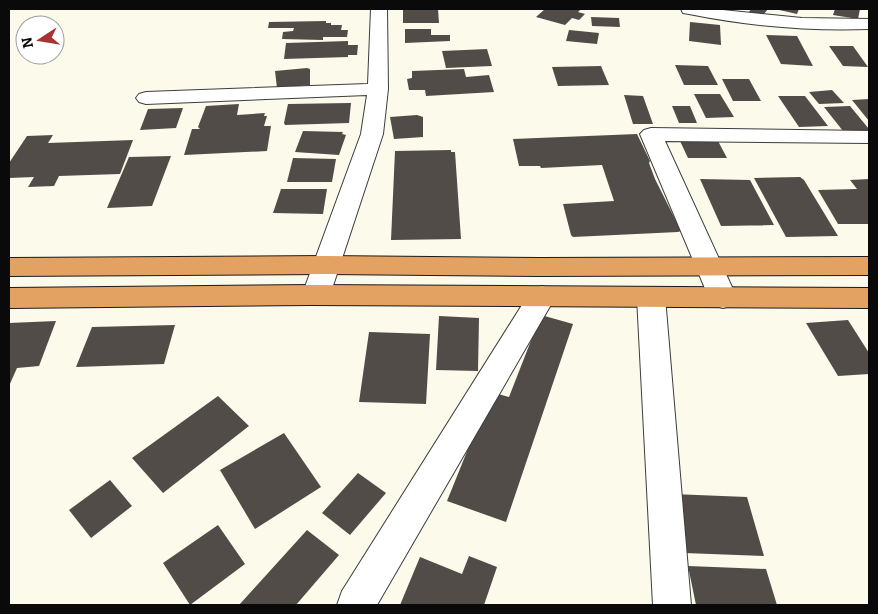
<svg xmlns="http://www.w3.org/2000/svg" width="878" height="614" font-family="Bitter,serif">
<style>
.building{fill:#514c48}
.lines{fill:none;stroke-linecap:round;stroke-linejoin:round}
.street-casing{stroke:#3d3d3d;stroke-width:2}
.highway-casing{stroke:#1b1b1b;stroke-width:2}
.street{fill:#fff;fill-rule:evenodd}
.highway{fill:#e3a261;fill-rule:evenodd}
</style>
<rect width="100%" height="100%" fill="#fcfaea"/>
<path class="building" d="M403 9H438L439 23H403Z
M545 9H581L578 12 585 14 579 20 572 18 565 25 536 17Z
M751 9H768L763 15 749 12Z
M775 9H799L797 14Z
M835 9H860L858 19 833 15Z
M591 17 619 18 620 27 592 26Z
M326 21V23H331V25H342L341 30H348L347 37H323V40L282 39 283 32 293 31 294 28H268L269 22Z
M690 22 720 25 721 45 689 41Z
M405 29H431V35H450V41L405 43Z
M569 30 599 33 597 44 566 41Z
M766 35 797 36 813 66 781 64Z
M348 41V45H358L357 55H348V57L284 59 286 43Z
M829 46H853L868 67 843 66Z
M487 49 492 66 446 68 442 51Z
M675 65 708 66 718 85H684Z
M601 66 609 85 558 86 552 67Z
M307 68 310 69V85L277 88 275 71Z
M464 69 466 77 489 75 494 92 426 96 425 90H409L407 79 412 78V71Z
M722 79H749L761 101H733Z
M832 90 844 103 819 104 809 92Z
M694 94H720L734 117 706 118Z
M624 95 643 96 653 124H633Z
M778 96H805L828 126 799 127Z
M869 99V121L852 100Z
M350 103H351L349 123 285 125 284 123 288 104Z
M239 104 237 115 265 113 264 116H267L264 126H271L267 151 184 155 192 129H200L198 127 206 106Z
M672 106H690L697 123H679Z
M850 106 869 129V130L843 131 824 107Z
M183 108 176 128 140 130 148 109Z
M417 115 423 117V137L394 139 390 117Z
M303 131 343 132 342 134 346 135 339 155 295 152Z
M637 134 650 161 649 163 655 179 681 231 678 232 573 237 571 235 563 204 614 201 602 165 541 168 540 166H519L513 139Z
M53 135 48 143 133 140 120 174 59 176 54 186 28 187 34 177 9 178V163L27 136Z
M680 141H718L727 158H688Z
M451 150V152H455L461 239 391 240 395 151Z
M171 156 152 206 107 208 129 157Z
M293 158 336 159 332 182H287Z
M800 177 804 180 838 236 786 237 754 178Z
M700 179 750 180 774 225 721 226Z
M869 179V224H838L818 190 857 189 850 180Z
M281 189H327L323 214 273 213Z
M541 315 573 324 506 522 447 501 491 392 509 397Z
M439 316 479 318 478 371 436 370Z
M848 320 869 353V374L838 376 806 323Z
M56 321 39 366 17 368 9 386V323Z
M175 325 164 364 76 367 92 327Z
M369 332 430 334 426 404 359 402Z
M218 396 249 426 163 493 132 458Z
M284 433 321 487 255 529 220 470Z
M358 473 386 493 350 535 322 513Z
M110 480 132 506 91 538 69 510Z
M672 494 747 497 764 556 684 553Z
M218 525 245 564 190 605 163 563Z
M307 530 339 555 296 605H239Z
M469 556 497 567 484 605H400L420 557 462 574Z
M688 566 766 569 777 605H696Z"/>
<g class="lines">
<defs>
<path id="street" d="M371 9H387L388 89 383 134 330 295 326 302 316 305 306 302 302 295 361 134 367 95 146 104 139 102 136 98 139 94 146 92 368 84Z
M681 9H713L802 18 869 19V29C809 31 748 26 689 14L683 13Z
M651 128 869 131V143L665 141 737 298 733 305 723 308 713 305 709 298 640 134 644 130Z
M542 286 552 289 556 296 377 605H337L342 591 532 289Z
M651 287 661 290 665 297 691 605H653L637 297 641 290Z"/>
<path id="highway" d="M326 256 540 258 869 257V275L540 276 326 274 9 276V258Z
M310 285 869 288V308L310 305 9 308V288Z"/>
</defs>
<use href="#street" class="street-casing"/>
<use href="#highway" class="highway-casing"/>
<use href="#street" class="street"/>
<use href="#highway" class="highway"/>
</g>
<rect width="878" height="614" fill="none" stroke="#0a0a0a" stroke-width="20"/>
<g transform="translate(40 40) rotate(258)"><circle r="24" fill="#ffffff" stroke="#9d9d9d"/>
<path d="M0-4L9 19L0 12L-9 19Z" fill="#a93334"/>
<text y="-8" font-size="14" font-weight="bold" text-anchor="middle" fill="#0a0a0a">N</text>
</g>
</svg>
